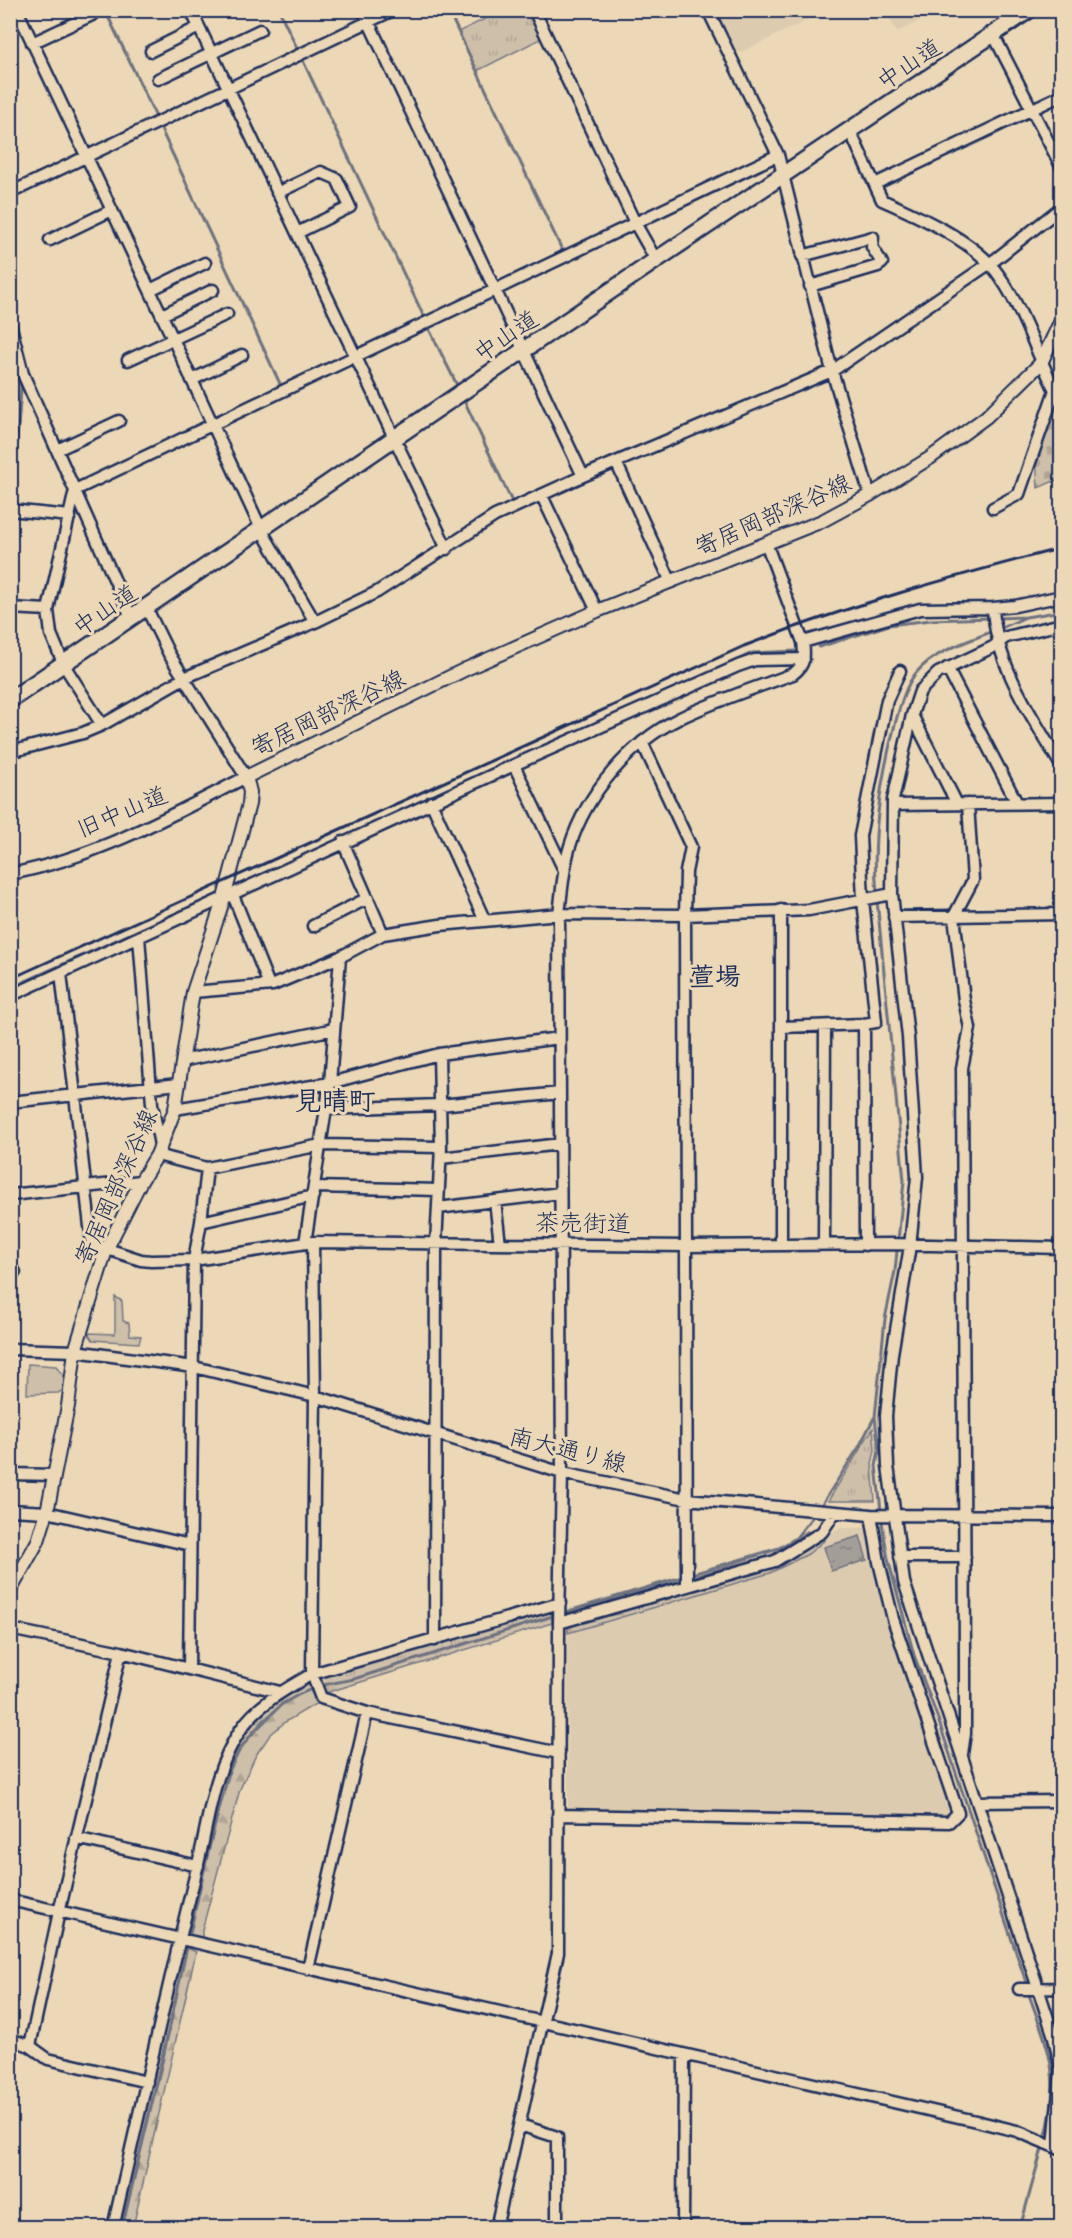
<svg xmlns="http://www.w3.org/2000/svg" width="1072" height="2238" font-family="Caveat,'Klee One',sans-serif">
<style>
.built{fill:#dccbaf}
.grass{fill:url(#grass-tufts);stroke:#747784;stroke-width:1.5}
.forest{fill:url(#forest-firs);stroke:#747784;stroke-width:1.5}
.cemetery{fill:url(#cemetery-stones);stroke:#747784;stroke-width:1.5}
.park{fill:url(#park-dots);stroke:#747784;stroke-width:1.5}
.garden{fill:#cebfa9;stroke:#747784;stroke-width:1.5}
.water{fill:url(#water-ripples);stroke:#6d7281;stroke-width:1.5}
.lines{fill:none;stroke-linecap:round;stroke-linejoin:round}
.stream{stroke:#6d7281;stroke-width:3}
.minor-casing{stroke:#1b2f5e;stroke-width:15}
.major-casing{stroke:#1b2f5e;stroke-width:16}
.highway-casing{stroke:#1b2f5e;stroke-width:20}
.minor{stroke:#ecd8b6;stroke-width:10}
.major{stroke:#ecd8b6;stroke-width:12}
.highway{stroke:#ecd8b6;stroke-width:15}
.rail{stroke:#1b2f5e;stroke-width:3}
.labels{text-anchor:middle;stroke-width:6;stroke-linejoin:round;paint-order:stroke}
.street-label{font-size:24px;fill:#1b2f5e;stroke:#ecd8b6}
.neighbourhood-label{font-size:26px;font-weight:bold;fill:#1b2f5e;stroke:#ecd8b6}
.quarter-label{font-size:27px;font-weight:bold;fill:#1b2f5e;stroke:#ecd8b6}
</style>
<defs>
<pattern id="grass-tufts" width="24" height="20" patternUnits="userSpaceOnUse" patternTransform="scale(1.5)"><rect width="24" height="20" fill="#cebfa9"/><path d="M3 7l-1-3M5 7V3M7 7l1-3M15 17l-1-3M17 17v-4M19 17l1-3" fill="none" stroke="#b0a494"/></pattern>
<pattern id="forest-firs" width="22" height="20" patternUnits="userSpaceOnUse" patternTransform="scale(1.5)"><rect width="22" height="20" fill="#cebfa9"/><path d="M5 1l3.5 6h-7zM16 11l3.5 6h-7z" fill="#b0a494"/></pattern>
<pattern id="cemetery-stones" width="16" height="16" patternUnits="userSpaceOnUse" patternTransform="scale(1.5)"><rect width="16" height="16" fill="#cebfa9"/><path d="M2 7V4a2 2 0 0 1 4 0v3zM10 15v-3a2 2 0 0 1 4 0v3z" fill="#b0a494"/></pattern>
<pattern id="park-dots" width="8" height="8" patternUnits="userSpaceOnUse" patternTransform="scale(1.5)"><rect width="8" height="8" fill="#cebfa9"/><path d="M2 2h.1M6 6h.1" fill="none" stroke="#b0a494" stroke-width="1.8" stroke-linecap="round"/></pattern>
<pattern id="water-ripples" width="26" height="14" patternUnits="userSpaceOnUse" patternTransform="scale(1.5)"><rect width="26" height="14" fill="#a49e98"/><path d="M2 4q2-2 4 0t4 0M15 11q2-2 4 0t4 0" fill="none" stroke="#85817f"/></pattern>
</defs>
<rect width="100%" height="100%" fill="#ecd8b6"/>
<filter id="ink" filterUnits="userSpaceOnUse"><feTurbulence type="fractalNoise" baseFrequency=".0167" numOctaves="2"/><feDisplacementMap in="SourceGraphic" scale="12" xChannelSelector="R" yChannelSelector="G"/><feConvolveMatrix kernelMatrix="1 2 1 2 8 2 1 2 1" color-interpolation-filters="sRGB"/></filter>
<g filter="url(#ink)">
<path class="built" d="M717 11H826L737 54Z
M886 11H941L897 32Z
M839 1528H868L953 1809 947 1817 568 1812V1635L571 1626 798 1554Z"/>
<path class="grass" d="M534 10 546 36 477 71 458 32 501 11Z
M873 1428 875 1450 872 1464 875 1501H828Z
M551 1610 552 1623 322 1694 318 1686 282 1704 251 1735 240 1749 230 1769 210 1842 190 1935 184 1934 218 1783 245 1730 283 1694 313 1680Z
M182 1948H187L122 2227 116 2228Z"/>
<path class="forest" d="M807 1531 825 1540 808 1554 770 1573 568 1633V1611L692 1577 786 1547Z
M310 1690 317 1703 285 1722 270 1735 256 1755 240 1789 202 1930V1938L190 1935C200 1891 209 1848 221 1805 224 1793 226 1780 230 1769 243 1734 276 1703 310 1690Z
M187 1948 196 1952 133 2227H122Z"/>
<path class="cemetery" d="M1061 399V478L1038 488 1036 459 1055 401Z"/>
<path class="park" d="M10 323 23 374 13 490 10 489Z"/>
<path class="garden" d="M115 1297 122 1301 123 1321 129 1323 130 1335 141 1336 139 1343 93 1340 88 1333 115 1334Z
M28 1364 56 1366 65 1378 64 1389 58 1393 27 1394Z"/>
<path class="water" d="M860 1536 867 1560 831 1571 824 1547Z"/>
<g class="lines">
<path class="stream" d="M105 10 157 119
M279 10 425 319
M448 10 564 254
M159 125 282 388
M427 325 459 389
M463 398 514 506
M12 508 21 387 18 375
M998 618 1026 617 1062 611
M999 629 1026 617
M819 647 889 625 931 620 991 618
M647 701 752 653 797 651
M232 888 351 834
M877 893C871 837 881 778 895 724 900 707 905 686 916 673 934 651 967 642 993 631
M877 900 904 1181 895 1271 885 1319 875 1417 879 1450 876 1466 883 1529 888 1559 914 1655 938 1719 1027 1985
M10 988 220 893
M820 1507 859 1447 874 1418
M562 1613 779 1548 796 1538 816 1512
M1028 1992C1049 2050 1062 2076 1045 2139
M122 2228 163 2058 210 1841 230 1769 240 1749 251 1735 282 1704 298 1695 318 1686 354 1679 556 1615
M1020 2228 1043 2145"/>
<defs>
<path id="minor" d="M17 10 173 339 262 531 315 622
M191 10 447 549
M363 10 583 476
M534 10 635 223 656 260
M708 10 778 155 832 371 870 495
M993 34 1062 168
M32 43 92 15 90 10
M151 51 199 27
M158 79 260 30
M850 131 882 200C916 215 972 240 995 270 1022 305 1035 351 1055 390L1019 494 993 508
M875 184 1062 95
M10 193 393 10
M277 193 321 172 337 179 350 207 297 233
M50 240 112 210
M802 256 873 237 872 247 882 263 878 266 810 286
M150 290 205 263
M162 315 213 290
M10 323 23 374 132 619
M128 360 227 314
M192 380 242 355
M57 450 119 421
M616 462 671 582
M75 490 778 155
M75 490 48 610 51 634 64 665 102 725
M542 496 597 611
M10 510 70 516
M10 608 48 610
M993 608C996 666 1033 718 1062 767
M1062 624 1006 637 993 647 938 673 920 691 912 715 893 800 892 894 908 1037 917 1177 910 1246 892 1354 886 1416 888 1466 904 1582 977 1802 1062 1801
M803 642 920 609 993 608 1015 606 1062 596
M947 668 1017 803
M912 715 957 804
M642 742 691 847 686 872 685 915 687 1586
M10 752 83 733 102 725 184 678 315 622 377 592 495 516 583 476 832 371 996 259 1062 207
M514 765 564 870
M431 802 485 921
M893 805 1062 803
M343 842 383 934
M10 874C94 858 171 816 246 777L169 654 147 609
M233 895 269 985
M894 917 1062 914
M313 926 368 898
M139 937 152 1104 160 1145
M61 973 92 1244 141 1260 151 1261 194 1260 313 1242 686 1246 890 1244 1062 1248
M193 992 273 985 340 957 383 934 440 925 559 914 685 915 809 910 892 894
M10 996 514 765 738 666 755 660 804 659
M864 1024 876 1022 863 900 860 836 887 700 900 671
M782 1027 864 1024 865 1245
M182 1061 334 1029
M10 1102 179 1084
M175 1109 330 1083 439 1054 559 1038
M326 1109 440 1105 560 1093
M157 1155 207 1168 321 1145 441 1147
M441 1158 560 1144
M315 1187 439 1190
M10 1195 141 1181
M495 1201 500 1244
M438 1208 560 1193
M201 1222 313 1196
M313 1242 315 1396 312 1674 321 1698 367 1713 559 1753
M305 1243 330 1083 340 957
M781 1245V910
M824 1245 825 1027
M10 1272H15
M10 1349 75 1351 194 1367 315 1396 562 1473 686 1499 871 1515 1062 1516
M10 1474 54 1475
M10 1510 47 1512 190 1545
M900 1557H965
M559 1623 775 1561 822 1532 835 1512
M10 1629 121 1652 280 1692
M435 1640 436 1244 441 1147 439 1054
M189 1669 194 1260 201 1222 207 1168
M962 1754 965 1733V1658L962 1068 970 1028 964 1000 954 916 973 880 968 804
M977 1802 1054 2037 1061 2070 1054 2146
M558 1815 949 1822 958 1813 893 1619 879 1562 871 1515
M76 1838 198 1866
M10 1900 976 2121 1017 2131 1062 2150
M308 1969 367 1713
M1019 1989 1062 1988
M10 2039 30 2046 48 2059 147 2082
M30 2046 59 1912 121 1652
M520 2125 557 2137V2228
M113 2228C140 2109 167 1990 196 1872 209 1822 211 1774 241 1729 258 1704 286 1689 312 1674L560 1603
M496 2228 558 1953 559 1623 562 1473 559 914C562 891 563 868 570 846 586 794 630 743 678 719 714 701 755 688 793 674 805 665 805 656 803 642L766 543
M683 2228 684 2055"/>
<path id="major" d="M10 1591 38 1541 47 1512 68 1406 75 1351 106 1250 141 1181 157 1155 175 1109 193 992 224 898 249 804 250 792 246 777 466 669 597 611 822 521 870 495 930 458 986 417 1041 363 1062 318"/>
<path id="highway" d="M10 700 656 260 1029 10"/>
</defs>
<use href="#minor" class="minor-casing"/>
<use href="#major" class="major-casing"/>
<use href="#highway" class="highway-casing"/>
<use href="#minor" class="minor"/>
<use href="#major" class="major"/>
<use href="#highway" class="highway"/>
<path class="rail" d="M10 979 744 646C847 606 954 576 1062 548"/>
</g>
</g>
<g class="labels">
<g class="street-label">
<text transform="translate(909 64) rotate(-34)" y="8">中山道</text>
<text transform="translate(506 336) rotate(-34)" y="8">中山道</text>
<text transform="translate(773 515) rotate(-24)" y="8">寄居岡部深谷線</text>
<text transform="translate(105 610) rotate(-34)" y="8">中山道</text>
<text transform="translate(328 713) rotate(-26)" y="8">寄居岡部深谷線</text>
<text transform="translate(122 812) rotate(-23)" y="8">旧中山道</text>
<text transform="translate(116 1187) rotate(-66)" y="8">寄居岡部深谷線</text>
<text transform="translate(583 1223) rotate(1)" y="8">茶売街道</text>
<text transform="translate(568 1450) rotate(14)" y="8">南大通り線</text>
</g>
<g class="neighbourhood-label">
<text x="715" y="985">萱場</text>
</g>
<g class="quarter-label">
<text x="335" y="1110">見晴町</text>
</g>
</g>
<rect width="1072" height="2238" fill="none" stroke="#ecd8b6" stroke-width="36"/>
<rect x="18" y="18" width="1036" height="2202" fill="none" stroke="#1b2f5e" stroke-width="2" filter="url(#ink)"/>
</svg>
